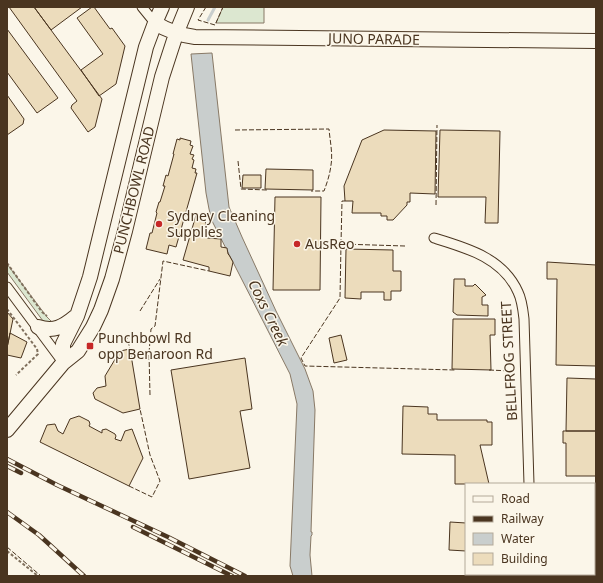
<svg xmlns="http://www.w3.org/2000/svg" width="603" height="583" font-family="'Noto Sans',sans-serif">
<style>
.green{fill:#dce7d0;stroke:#887966}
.water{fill:#c9cecd;stroke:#887966}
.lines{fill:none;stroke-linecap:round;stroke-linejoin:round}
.stream{stroke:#c9cecd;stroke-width:3}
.building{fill:#ecdcbc;stroke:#4a3520}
.minor-casing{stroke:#4a3520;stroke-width:11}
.primary-casing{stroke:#4a3520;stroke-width:16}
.path{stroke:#7f6f5c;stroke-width:2;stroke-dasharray:3 2;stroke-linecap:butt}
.minor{stroke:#fbf6e9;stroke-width:9}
.primary{stroke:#fbf6e9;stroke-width:14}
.rail-casing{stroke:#4a3520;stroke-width:4.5}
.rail{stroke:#fbf6e9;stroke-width:3;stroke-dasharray:9;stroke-linecap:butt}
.fence{stroke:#4a3520;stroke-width:1;stroke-dasharray:5 2;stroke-linecap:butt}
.poi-dot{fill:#c62828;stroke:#fbf6e9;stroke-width:1.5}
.labels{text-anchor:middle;stroke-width:3;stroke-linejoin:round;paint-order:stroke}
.street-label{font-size:14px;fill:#4a3520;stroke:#fbf6e9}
.poi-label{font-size:14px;fill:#4a3520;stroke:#fbf6e9;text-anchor:start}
.water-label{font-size:15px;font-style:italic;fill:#4a3520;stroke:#fbf6e9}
</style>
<rect width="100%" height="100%" fill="#fbf6e9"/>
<path class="green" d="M223 7H264V23H216Z
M7 264 47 317 53 323 52 324 43 321 7 272Z"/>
<path class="water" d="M212 53 229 207 242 237 276 311 305 369 313 391 315 410 311 532H312V535L311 536 310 555 312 576H293L290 566 297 404 290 374 212 221 209 209 206 193 191 54Z"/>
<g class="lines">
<path class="stream" d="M208 20 215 7"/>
</g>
<path class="building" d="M9 7H34L102 99 95 127 88 132 71 108 72 105 77 101Z
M34 7H82L51 30Z
M92 7H94L110 29 112 28 125 46 116 84 99 96 81 70 103 54 77 18Z
M7 29 58 98 37 113 7 72Z
M7 95 24 119 23 124 7 135Z
M384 130 436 131 435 194 410 193V202H407V205L393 220H387V216H381V213H352L353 201H345L344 186 362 140Z
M440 130 500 131 498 223H485L486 197H438Z
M180 138 191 141 190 145 193 146 190 154 194 155 192 159 194 160 192 168 196 169 195 173H197L176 247 169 245 167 254 146 249 150 233H152L157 213 156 212 159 202H160L165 186H163L166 175 168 176 174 154H173L177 139 180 140Z
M266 169 313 170V190L265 189Z
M243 175H261V188H242Z
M275 197H321L320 290H273Z
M196 215 205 218 207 238 221 239V247L227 248 228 254 229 255 233 262 230 276 209 271V267L183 260Z
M346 249 393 250V271H401V291H391V300H384V292H361V299L345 298Z
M547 262 596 265V366L556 365 557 279H547Z
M454 279H465V286H473L475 284 486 295 482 297V305H488V316L457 315 453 312Z
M7 312 13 319 7 348Z
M453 319H495V335H490L491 370 452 369Z
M10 333 27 342 21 358 7 355V348Z
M341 335 347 360 334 363 329 338Z
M130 349 140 409 123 413 95 399 93 393 97 388 106 386 105 376 120 351Z
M245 358 252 409 240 411 250 468 189 479 171 370Z
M567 378 596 379V431H566Z
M403 406 428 407V414H437V420H487V422H492V445H480L489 484H455V455L402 454Z
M79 416 89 421 90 424 89 426 102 433V430L106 429 115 434 116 436 115 439 121 441 125 431 132 429 143 458 129 486 40 442 47 425 55 424 58 431 63 434 70 419Z
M563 431H596V476H566V443H563Z
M594 521 596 522V567H594Z
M450 522 466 523V551L449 550Z
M594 567H596V576H568V574H594Z"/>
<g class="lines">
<defs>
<path id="minor" d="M142 7 155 23
M434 238C467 248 503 258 518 292 522 300 523 310 524 319L529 484
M7 287 62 361
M532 574V576"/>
<path id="primary" d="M155 23C168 31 179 35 195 37L596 41
M38 327C54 332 63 327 75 317
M63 363V344L77 316 90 277 146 47 155 23 162 7
M7 430 63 363 78 351 93 327 101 310 112 279 125 231 162 77 176 34 187 7"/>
</defs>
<use href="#minor" class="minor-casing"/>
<use href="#primary" class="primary-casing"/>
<path class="path" d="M7 263 42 312 47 316
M7 309 37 349 38 354 16 375
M7 551 38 576"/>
<use href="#minor" class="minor"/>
<use href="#primary" class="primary"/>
<defs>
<path id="rail" d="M7 459 57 485 168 537 245 576
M7 466 21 473
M7 512 39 535 84 576
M133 527 232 576"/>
</defs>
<use href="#rail" class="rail-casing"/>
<use href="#rail" class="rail"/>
<path class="fence" d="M206 7 198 20 215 25 223 7
M235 130 329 129C330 141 333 154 331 165 330 174 327 183 324 191H311
M238 161 241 189 267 190
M436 205 437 125
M341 244 342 201H345
M405 246 341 244 340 298 301 358 305 366 455 370
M140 311 160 279
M126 334 130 349
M489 370 511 371
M150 395 149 353 151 329 155 326 163 261 209 271
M129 486 152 497 160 481 150 455 140 409
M7 547 41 576"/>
</g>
<g class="poi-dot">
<circle cx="159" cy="224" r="4"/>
<circle cx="297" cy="244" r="4"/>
<rect x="86" y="342" width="8" height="8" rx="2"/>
</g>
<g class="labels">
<g class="street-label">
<text transform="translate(374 39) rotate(1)" y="5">JUNO PARADE</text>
<text transform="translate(134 190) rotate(-76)" y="5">PUNCHBOWL ROAD</text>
<text transform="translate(509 361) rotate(-93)" y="5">BELLFROG STREET</text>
</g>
<g class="poi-label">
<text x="167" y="221">Sydney Cleaning<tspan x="167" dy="16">Supplies</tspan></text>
<text x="305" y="249">AusReo</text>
<text x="98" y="343">Punchbowl Rd<tspan x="98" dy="16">opp Benaroon Rd</tspan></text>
</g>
<g class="water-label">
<text transform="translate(268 313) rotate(64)" y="5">Coxs Creek</text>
</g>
</g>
<rect width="603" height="583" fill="none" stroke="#4a3520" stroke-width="16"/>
<rect x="465" y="483" width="130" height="92" fill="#fbf6e9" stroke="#b4a999"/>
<rect x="473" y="496" width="20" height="6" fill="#fbf6e9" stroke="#b4a999"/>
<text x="501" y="503" font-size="12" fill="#4a3520">Road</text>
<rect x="473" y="516" width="20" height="6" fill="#4a3520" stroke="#b4a999"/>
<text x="501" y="523" font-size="12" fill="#4a3520">Railway</text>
<rect x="473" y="533" width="20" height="12" fill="#c9cecd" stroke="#b4a999"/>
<text x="501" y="543" font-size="12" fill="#4a3520">Water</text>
<rect x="473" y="553" width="20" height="12" fill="#ecdcbc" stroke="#b4a999"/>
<text x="501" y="563" font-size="12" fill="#4a3520">Building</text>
</svg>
